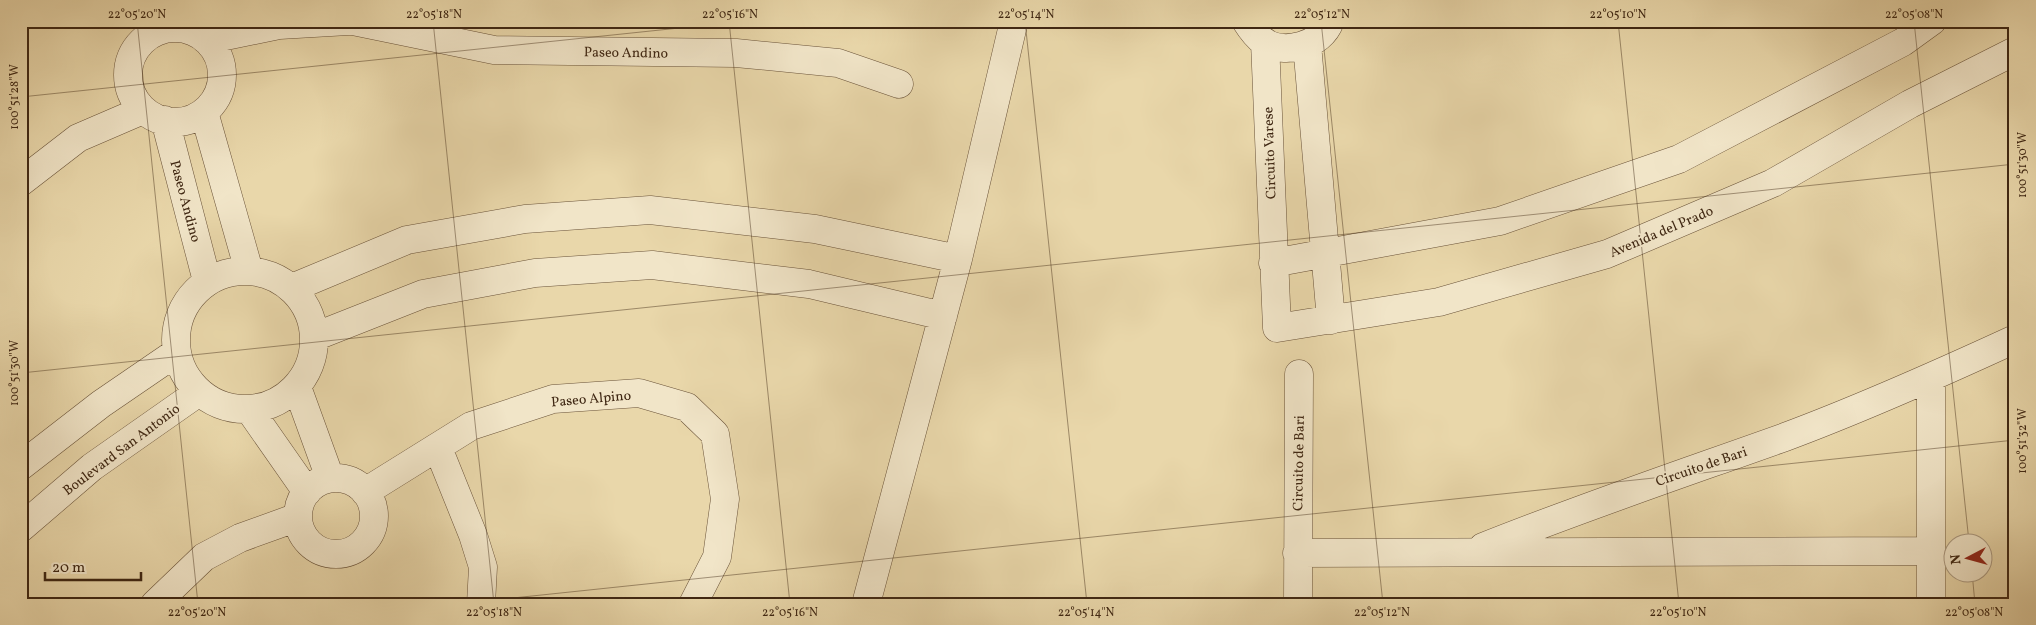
<svg xmlns="http://www.w3.org/2000/svg" width="2036" height="625" font-family="Vollkorn,serif">
<style>
.lines{fill:none;stroke-linecap:round;stroke-linejoin:round}
.street-casing{stroke:#6a5339;stroke-width:29}
.street{stroke:#f1e5c8;stroke-width:28}
.ticks{fill:none;stroke:#3f2713;stroke-width:1;stroke-opacity:0.45}
.labels{text-anchor:middle;stroke-width:4;stroke-linejoin:round;paint-order:stroke}
.street-label{font-size:14px;fill:#3f2713;stroke:#f1e5c8}
.neatline{fill:none;stroke:#3f2713;stroke-width:2}
.ticks-label{font-size:12px;text-anchor:middle;fill:#3f2713}
</style>
<rect width="100%" height="100%" fill="#e9d7aa"/>
<filter id="stains"><feTurbulence type="fractalNoise" baseFrequency=".004" numOctaves="4"/><feColorMatrix values="0 0 0 0 .2 0 0 0 0 .09 0 0 0 0 .02 0 0 0 .5 -.17"/></filter>
<radialGradient id="worn" r=".72"><stop offset=".6" stop-color="#630" stop-opacity="0"/><stop offset="1" stop-color="#630" stop-opacity=".3"/></radialGradient>
<g class="lines">
<defs>
<path id="street" d="M353 21 494 50 736 53 838 63 899 84
M1246 21C1251 29 1256 36 1264 42 1285 55 1321 46 1330 21
M128 75a47 47 0 1 1 94 0a47 47 0 1 1-94 0Z
M206 40 279 25 348 21
M1265 42 1277 328 1439 302 1607 254 1773 183 1910 104 2015 51
M1307 44 1331 320
M204 112 249 271
M165 120 207 281
M21 182 78 138 143 110
M1273 263 1500 221 1679 159 1903 42 1932 21
M176 340a69 69 0 1 1 138 0a69 69 0 1 1-138 0Z
M292 288 407 240 525 219 650 210 815 229 958 259
M314 337 423 294 535 273 652 265 809 284 943 316
M297 387 330 478
M249 409 307 492
M438 448 473 535 483 567 481 604
M21 466 101 404 177 352
M298 516a38 38 0 1 1 76 0a38 38 0 1 1-76 0Z
M365 492 471 426 553 399 639 393 687 407 715 434 725 499 717 557 693 604
M21 528 92 467 199 392
M1483 547C1583 507 1684 473 1785 437 1863 408 1939 374 2015 339
M1297 553 1931 551
M155 604 204 557 240 538 298 517
M866 604 958 259 1014 21
M1298 604 1299 374
M1931 604V378"/>
</defs>
<use href="#street" class="street-casing"/>
<use href="#street" class="street"/>
</g>
<path class="ticks" d="M137 21 198 604M433 21 494 604M729 21 790 604M1025 21 1087 604M1321 21 1383 604M1618 21 1679 604M1914 21 1969 542M21 97 746 21M21 373 2015 164M1972 572 1975 604M456 604 2015 440"/>
<g class="labels">
<g class="street-label">
<text transform="translate(626 52) rotate(1)" y="5">Paseo Andino</text>
<text transform="translate(1269 153) rotate(-92)" y="5">Circuito Varese</text>
<text transform="translate(186 201) rotate(75)" y="5">Paseo Andino</text>
<text transform="translate(1661 231) rotate(-23)" y="5">Avenida del Prado</text>
<text transform="translate(591 398) rotate(-5)" y="5">Paseo Alpino</text>
<text transform="translate(121 449) rotate(-37)" y="5">Boulevard San Antonio</text>
<text transform="translate(1298 463) rotate(-89)" y="5">Circuito de Bari</text>
<text transform="translate(1701 466) rotate(-19)" y="5">Circuito de Bari</text>
</g>
</g>
<rect width="2036" height="625" fill="none" stroke="#e9d7aa" stroke-width="55"/>
<g transform="translate(1968 558) rotate(264)"><circle r="24" fill="#f1e5c8" stroke="#aa9980"/>
<path d="M0-4L9 19L0 12L-9 19Z" fill="#8f2418"/>
<text y="-8" font-size="14" font-weight="bold" text-anchor="middle" fill="#3f2713">N</text>
</g>
<path d="M45 572v8h96v-8" fill="none" stroke="#3f2713" stroke-width="2.5"/>
<text x="52" y="572" font-size="15" fill="#3f2713" stroke="#f1e5c8" stroke-width="4" paint-order="stroke">20 m</text>
<rect x="28" y="28" width="1980" height="570" class="neatline"/>
<g class="ticks-label">
<text x="137" y="18">22°05'20"N</text>
<text x="434" y="18">22°05'18"N</text>
<text x="730" y="18">22°05'16"N</text>
<text x="1026" y="18">22°05'14"N</text>
<text x="1322" y="18">22°05'12"N</text>
<text x="1618" y="18">22°05'10"N</text>
<text x="1914" y="18">22°05'08"N</text>
<text transform="translate(14 97) rotate(-90)" y="4">100°51'28"W</text>
<text transform="translate(2022 165) rotate(-90)" y="4">100°51'30"W</text>
<text transform="translate(14 373) rotate(-90)" y="4">100°51'30"W</text>
<text transform="translate(2022 441) rotate(-90)" y="4">100°51'32"W</text>
<text x="197" y="616">22°05'20"N</text>
<text x="494" y="616">22°05'18"N</text>
<text x="790" y="616">22°05'16"N</text>
<text x="1086" y="616">22°05'14"N</text>
<text x="1382" y="616">22°05'12"N</text>
<text x="1678" y="616">22°05'10"N</text>
<text x="1974" y="616">22°05'08"N</text>
</g>
<rect width="100%" height="100%" filter="url(#stains)"/>
<rect width="100%" height="100%" fill="url(#worn)"/>
</svg>
